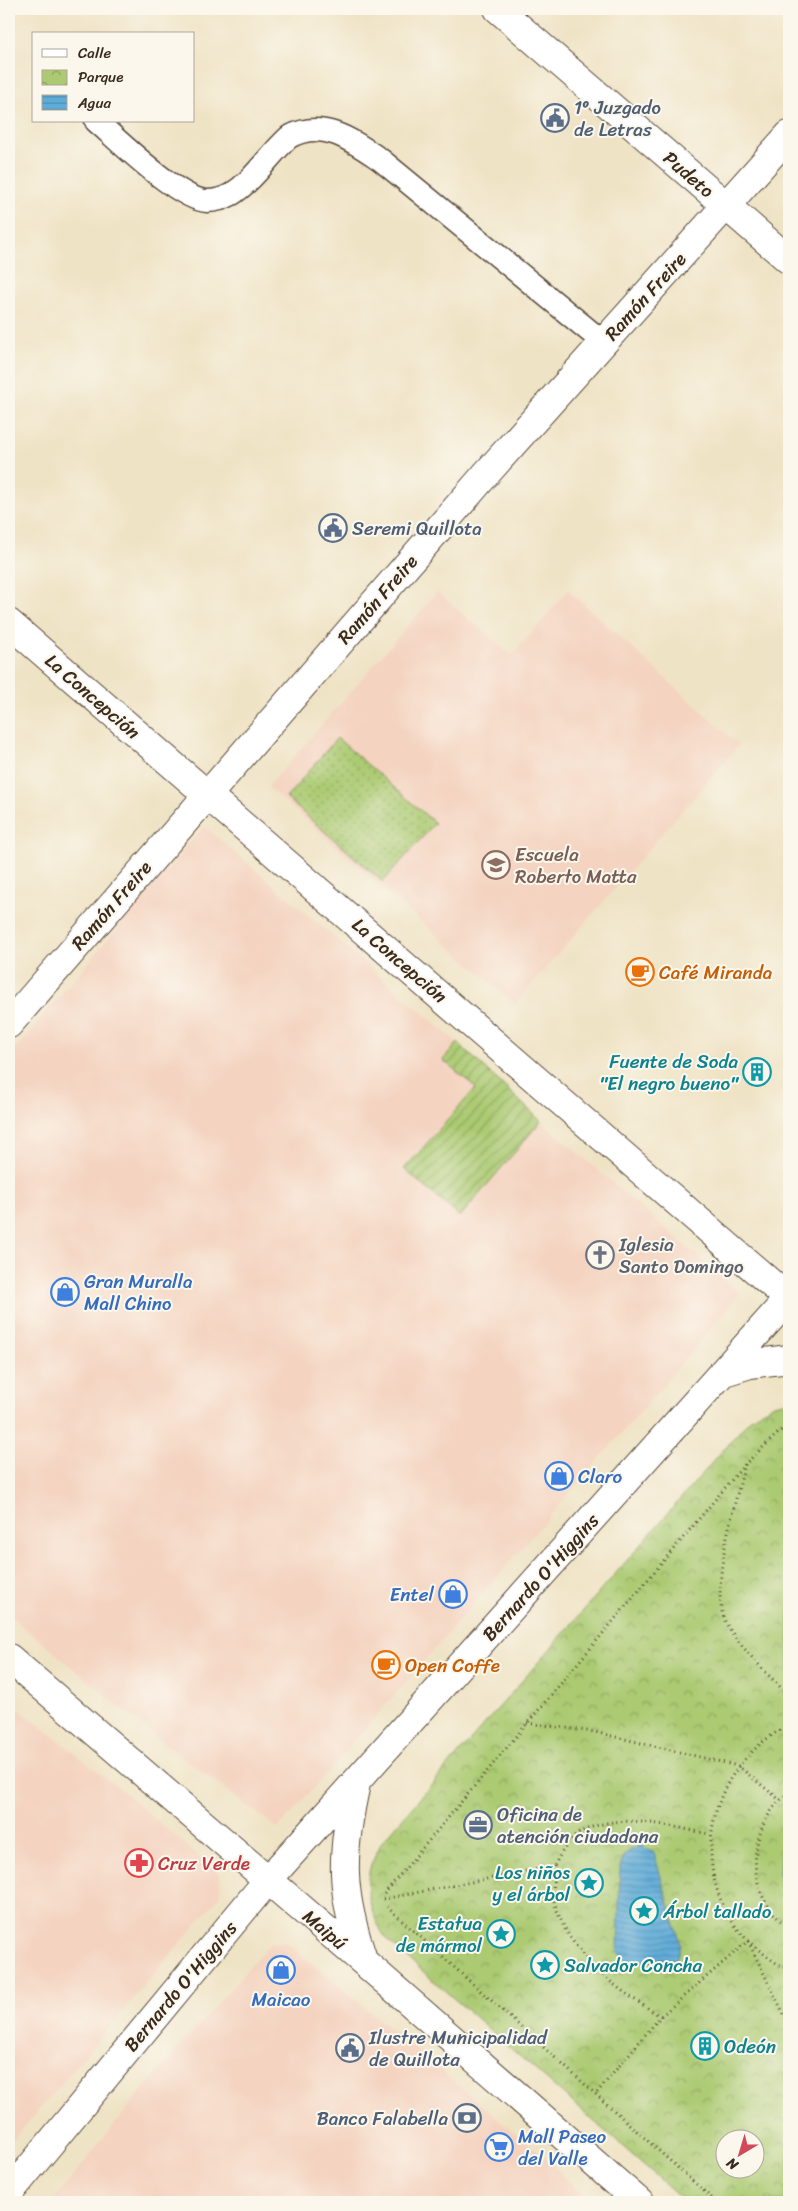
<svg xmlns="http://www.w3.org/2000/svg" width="798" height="2211" font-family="Sriracha,sans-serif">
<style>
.built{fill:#f4d3c0}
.grass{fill:url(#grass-dots);stroke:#737a48}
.park{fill:url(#park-crowns);stroke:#737a48;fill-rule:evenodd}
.garden{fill:url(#garden-furrows);stroke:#737a48}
.water{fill:url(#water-rules);stroke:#4e6b7c}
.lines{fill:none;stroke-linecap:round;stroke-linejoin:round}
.service-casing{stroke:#564637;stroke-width:25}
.minor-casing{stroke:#564637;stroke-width:30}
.secondary-casing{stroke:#564637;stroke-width:30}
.path{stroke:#564637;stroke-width:3;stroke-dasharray:1 4;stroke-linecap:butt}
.service{stroke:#fff;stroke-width:22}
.minor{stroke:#fff;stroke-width:28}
.secondary{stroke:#fff;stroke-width:28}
.labels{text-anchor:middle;stroke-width:4;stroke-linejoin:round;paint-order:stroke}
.service-label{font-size:19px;fill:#4e5e75;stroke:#fbf7ec;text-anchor:start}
.street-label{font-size:19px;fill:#3b2a1e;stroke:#fbf7ec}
.education-label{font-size:19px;fill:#785e54;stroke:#fbf7ec;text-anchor:start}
.food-label{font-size:19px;fill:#c56008;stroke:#fbf7ec;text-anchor:start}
.culture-label{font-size:19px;fill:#0d838f;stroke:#fbf7ec;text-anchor:end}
.worship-label{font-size:19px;fill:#5b616d;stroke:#fbf7ec;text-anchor:start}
.shop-label{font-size:19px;fill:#366cbe;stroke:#fbf7ec;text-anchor:start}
.health-label{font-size:19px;fill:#be3a42;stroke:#fbf7ec;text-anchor:start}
</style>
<defs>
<pattern id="grass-dots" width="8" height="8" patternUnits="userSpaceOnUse" patternTransform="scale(1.25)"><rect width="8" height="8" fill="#abca72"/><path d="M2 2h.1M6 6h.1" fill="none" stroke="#8ca45d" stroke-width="1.8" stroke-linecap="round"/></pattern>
<pattern id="park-crowns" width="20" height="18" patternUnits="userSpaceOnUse" patternTransform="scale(1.25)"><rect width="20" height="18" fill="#abca72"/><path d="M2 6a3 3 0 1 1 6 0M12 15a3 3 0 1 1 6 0" fill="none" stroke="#8ca45d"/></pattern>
<pattern id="garden-furrows" width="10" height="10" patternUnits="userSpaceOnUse" patternTransform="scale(1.25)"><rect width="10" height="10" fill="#abca72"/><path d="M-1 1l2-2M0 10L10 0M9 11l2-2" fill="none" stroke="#8ca45d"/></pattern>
<pattern id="water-rules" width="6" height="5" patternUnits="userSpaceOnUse" patternTransform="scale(1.25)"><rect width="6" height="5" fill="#60acd9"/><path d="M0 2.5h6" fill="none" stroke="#508caf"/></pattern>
</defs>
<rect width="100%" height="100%" fill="#fbf7ec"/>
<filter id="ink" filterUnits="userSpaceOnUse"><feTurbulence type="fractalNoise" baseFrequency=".02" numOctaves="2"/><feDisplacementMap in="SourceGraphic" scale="10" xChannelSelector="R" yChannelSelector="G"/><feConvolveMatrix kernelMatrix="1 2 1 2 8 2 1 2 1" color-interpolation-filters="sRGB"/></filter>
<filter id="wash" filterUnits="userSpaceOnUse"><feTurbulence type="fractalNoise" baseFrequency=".0096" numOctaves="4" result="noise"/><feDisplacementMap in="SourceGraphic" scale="20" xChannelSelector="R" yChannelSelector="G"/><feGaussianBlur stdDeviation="1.12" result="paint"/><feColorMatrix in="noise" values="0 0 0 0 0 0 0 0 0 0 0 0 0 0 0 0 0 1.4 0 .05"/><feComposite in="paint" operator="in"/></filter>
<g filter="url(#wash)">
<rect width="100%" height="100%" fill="#efe3c5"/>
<path class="built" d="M568 590 739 745 515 1004 268 787 437 592 512 656Z
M204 826 458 1043 541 1121 740 1293 661 1388 278 1829 160 1740 9 1615V1056Z
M9 1701 115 1785 220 1874 221 1895 9 2145Z
M286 1942 548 2160 589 2202H52L131 2104 270 1943Z"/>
<path class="grass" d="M337 738 435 823 383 882 286 798Z"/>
<path class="park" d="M789 1401V2202H686L386 1939C374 1919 364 1895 369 1872 371 1863 377 1853 381 1843L751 1418 774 1404ZM726 2138H756V2168H726Z"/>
<path class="garden" d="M458 1043 541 1121 460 1217 404 1169 476 1088 443 1060Z"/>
<path class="water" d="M789 1834V1896C774 1879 779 1852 789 1834Z
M640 1845 654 1853 681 1945 676 1959 629 1963 618 1953 620 1867 624 1855Z"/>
</g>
<g filter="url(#ink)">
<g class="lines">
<defs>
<path id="service" d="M96 121C119 141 179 200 207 201 216 201 225 198 232 194 255 179 269 155 289 137 323 118 353 141 381 160L604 343"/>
<path id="minor" d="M724 1372 750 1364 789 1359
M9 1658 365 1963 639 2202
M356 1784C340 1855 340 1893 364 1962
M9 2193 267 1881 789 1298"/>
<path id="secondary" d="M498 9 789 260
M9 623 789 1299
M9 1024 486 474 789 135"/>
</defs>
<use href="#service" class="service-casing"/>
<use href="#minor" class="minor-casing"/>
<use href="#secondary" class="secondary-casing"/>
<path class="path" d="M745 1464C736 1502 707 1591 727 1625 743 1651 768 1674 789 1696
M527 1723 595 1732 738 1766 780 1800
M789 1726C774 1732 760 1743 749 1755 695 1809 698 1904 760 1951 770 1958 778 1966 789 1969
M789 1793C752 1819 743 1880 775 1915 779 1920 785 1923 789 1928
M554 1866C554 1877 552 1890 554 1900 567 1953 616 1990 661 2016L595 2095
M384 1894 745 1464 789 1423
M383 1899 554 1866C561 1853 570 1837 583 1831 622 1811 670 1827 710 1834
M387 1907 716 2202
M661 2016 748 1941 789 2025"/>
<use href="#service" class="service"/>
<use href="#minor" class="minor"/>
<use href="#secondary" class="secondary"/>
</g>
</g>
<defs>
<symbol id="civic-ring" viewBox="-11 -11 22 22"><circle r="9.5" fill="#fbf7ec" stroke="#5c6f8a" stroke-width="1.5"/><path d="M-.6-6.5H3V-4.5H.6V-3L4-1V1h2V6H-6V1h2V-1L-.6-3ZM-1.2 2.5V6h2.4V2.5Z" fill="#5c6f8a"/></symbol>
<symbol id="school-ring" viewBox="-11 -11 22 22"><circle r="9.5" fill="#fbf7ec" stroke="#8d6e63" stroke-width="1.5"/><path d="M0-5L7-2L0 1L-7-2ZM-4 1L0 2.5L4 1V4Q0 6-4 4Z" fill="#8d6e63"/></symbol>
<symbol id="cafe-ring" viewBox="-11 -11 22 22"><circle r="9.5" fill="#fbf7ec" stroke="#e8710a" stroke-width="1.5"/><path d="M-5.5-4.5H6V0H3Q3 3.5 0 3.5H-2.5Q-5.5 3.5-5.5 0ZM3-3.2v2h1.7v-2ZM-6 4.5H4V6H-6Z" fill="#e8710a"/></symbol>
<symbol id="building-ring" viewBox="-11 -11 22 22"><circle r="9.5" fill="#fbf7ec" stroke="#0f9aa8" stroke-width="1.5"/><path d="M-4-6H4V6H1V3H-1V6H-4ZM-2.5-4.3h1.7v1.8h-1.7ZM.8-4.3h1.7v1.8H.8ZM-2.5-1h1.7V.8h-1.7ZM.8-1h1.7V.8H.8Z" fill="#0f9aa8"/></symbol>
<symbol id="church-ring" viewBox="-11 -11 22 22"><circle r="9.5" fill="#fbf7ec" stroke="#6b7280" stroke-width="1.5"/><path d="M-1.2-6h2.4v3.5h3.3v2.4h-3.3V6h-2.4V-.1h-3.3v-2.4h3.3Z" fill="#6b7280"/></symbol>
<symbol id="shop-ring" viewBox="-11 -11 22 22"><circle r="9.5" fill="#fbf7ec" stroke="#3f7fe0" stroke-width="1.5"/><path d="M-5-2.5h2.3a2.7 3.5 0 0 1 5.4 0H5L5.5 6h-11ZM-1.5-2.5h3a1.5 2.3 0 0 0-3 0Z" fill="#3f7fe0"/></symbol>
<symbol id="office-ring" viewBox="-11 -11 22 22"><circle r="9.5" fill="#fbf7ec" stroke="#5c6f8a" stroke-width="1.5"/><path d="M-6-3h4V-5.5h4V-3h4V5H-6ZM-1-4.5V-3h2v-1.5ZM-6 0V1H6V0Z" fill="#5c6f8a"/></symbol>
<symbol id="pharmacy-ring" viewBox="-11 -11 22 22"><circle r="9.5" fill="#fbf7ec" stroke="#e0444e" stroke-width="1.5"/><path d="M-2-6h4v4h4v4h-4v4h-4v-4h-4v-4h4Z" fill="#e0444e"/></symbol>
<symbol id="sight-ring" viewBox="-11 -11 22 22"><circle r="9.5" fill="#fbf7ec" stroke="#0f9aa8" stroke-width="1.5"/><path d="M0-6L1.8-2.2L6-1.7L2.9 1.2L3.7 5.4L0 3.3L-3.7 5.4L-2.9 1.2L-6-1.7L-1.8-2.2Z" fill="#0f9aa8"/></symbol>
<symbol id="bank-ring" viewBox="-11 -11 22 22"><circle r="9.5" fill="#fbf7ec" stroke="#5c6f8a" stroke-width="1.5"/><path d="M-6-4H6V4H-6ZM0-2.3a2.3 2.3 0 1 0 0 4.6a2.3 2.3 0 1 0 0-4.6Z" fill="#5c6f8a"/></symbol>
<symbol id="supermarket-ring" viewBox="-11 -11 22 22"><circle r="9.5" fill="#fbf7ec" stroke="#3f7fe0" stroke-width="1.5"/><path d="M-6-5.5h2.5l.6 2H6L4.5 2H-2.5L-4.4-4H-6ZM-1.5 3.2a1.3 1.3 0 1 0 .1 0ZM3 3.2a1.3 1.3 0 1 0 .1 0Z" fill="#3f7fe0"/></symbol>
</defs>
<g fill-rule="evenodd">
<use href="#civic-ring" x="539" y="102" width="32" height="32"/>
<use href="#civic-ring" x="317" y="512" width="32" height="32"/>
<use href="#school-ring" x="480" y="849" width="32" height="32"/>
<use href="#cafe-ring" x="624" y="956" width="32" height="32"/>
<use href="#building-ring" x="741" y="1056" width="32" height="32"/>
<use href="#church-ring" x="584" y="1239" width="32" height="32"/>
<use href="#shop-ring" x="49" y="1276" width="32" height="32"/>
<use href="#shop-ring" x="543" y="1460" width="32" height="32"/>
<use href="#shop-ring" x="437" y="1578" width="32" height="32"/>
<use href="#cafe-ring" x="370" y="1649" width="32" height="32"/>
<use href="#office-ring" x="462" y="1809" width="32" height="32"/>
<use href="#pharmacy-ring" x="123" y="1847" width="32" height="32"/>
<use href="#sight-ring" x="573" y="1867" width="32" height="32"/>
<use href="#sight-ring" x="628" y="1895" width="32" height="32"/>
<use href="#sight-ring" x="485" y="1918" width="32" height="32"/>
<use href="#sight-ring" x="529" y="1949" width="32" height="32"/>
<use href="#shop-ring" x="265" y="1954" width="32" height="32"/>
<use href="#building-ring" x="689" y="2030" width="32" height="32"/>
<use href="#civic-ring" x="334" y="2032" width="32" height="32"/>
<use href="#bank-ring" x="451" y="2102" width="32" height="32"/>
<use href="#supermarket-ring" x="483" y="2131" width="32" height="32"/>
</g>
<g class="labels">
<g class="service-label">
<text x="574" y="114">1º Juzgado<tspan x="574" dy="22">de Letras</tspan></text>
<text x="352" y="535">Seremi Quillota</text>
<text x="497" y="1821">Oficina de<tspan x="497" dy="22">atención ciudadana</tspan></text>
<text x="369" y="2044">Ilustre Municipalidad<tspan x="369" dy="22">de Quillota</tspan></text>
<text x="448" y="2125" text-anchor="end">Banco Falabella</text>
</g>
<g class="street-label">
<text transform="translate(689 174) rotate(41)" y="7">Pudeto</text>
<text transform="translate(645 296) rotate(-48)" y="7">Ramón Freire</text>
<text transform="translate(377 599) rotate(-49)" y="7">Ramón Freire</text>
<text transform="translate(93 696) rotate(41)" y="7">La Concepción</text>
<text transform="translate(111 905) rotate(-49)" y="7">Ramón Freire</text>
<text transform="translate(400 960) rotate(41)" y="7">La Concepción</text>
<text transform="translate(540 1577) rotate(-48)" y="7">Bernardo O'Higgins</text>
<text transform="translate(325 1929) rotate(40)" y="7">Maipú</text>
<text transform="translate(180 1986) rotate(-50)" y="7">Bernardo O'Higgins</text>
</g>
<g class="education-label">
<text x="515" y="861">Escuela<tspan x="515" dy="22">Roberto Matta</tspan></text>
</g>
<g class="food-label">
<text x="659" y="979">Café Miranda</text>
<text x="405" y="1672">Open Coffe</text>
</g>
<g class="culture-label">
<text x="738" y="1068">Fuente de Soda<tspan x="738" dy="22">"El negro bueno"</tspan></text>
<text x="570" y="1879">Los niños<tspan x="570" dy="22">y el árbol</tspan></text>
<text x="663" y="1918" text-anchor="start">Árbol tallado</text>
<text x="482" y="1930">Estatua<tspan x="482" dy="22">de mármol</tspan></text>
<text x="564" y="1972" text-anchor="start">Salvador Concha</text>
<text x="724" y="2053" text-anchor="start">Odeón</text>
</g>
<g class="worship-label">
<text x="619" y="1251">Iglesia<tspan x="619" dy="22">Santo Domingo</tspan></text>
</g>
<g class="shop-label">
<text x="84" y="1288">Gran Muralla<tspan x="84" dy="22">Mall Chino</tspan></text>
<text x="578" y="1483">Claro</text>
<text x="434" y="1601" text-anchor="end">Entel</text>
<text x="281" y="2006" text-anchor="middle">Maicao</text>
<text x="518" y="2143">Mall Paseo<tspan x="518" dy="22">del Valle</tspan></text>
</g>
<g class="health-label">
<text x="158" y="1870">Cruz Verde</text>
</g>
</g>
<rect width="798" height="2211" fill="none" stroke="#fbf7ec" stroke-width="30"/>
<rect x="32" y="32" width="162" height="90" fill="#fbf7ec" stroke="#aea59a"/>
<rect x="42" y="49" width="25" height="8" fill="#ffffff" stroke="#aea59a"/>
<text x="78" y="58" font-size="15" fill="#3b2a1e">Calle</text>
<rect x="42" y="70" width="25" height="15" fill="url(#park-crowns)" stroke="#aea59a"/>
<text x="78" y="82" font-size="15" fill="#3b2a1e">Parque</text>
<rect x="42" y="95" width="25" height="15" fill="url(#water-rules)" stroke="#aea59a"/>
<text x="78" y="108" font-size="15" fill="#3b2a1e">Agua</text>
<g transform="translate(740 2154) rotate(218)"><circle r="24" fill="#fbf7ec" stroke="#aea59a"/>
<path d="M0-4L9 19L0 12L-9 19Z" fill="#d1495b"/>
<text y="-8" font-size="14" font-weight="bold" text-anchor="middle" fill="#3b2a1e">N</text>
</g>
</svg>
